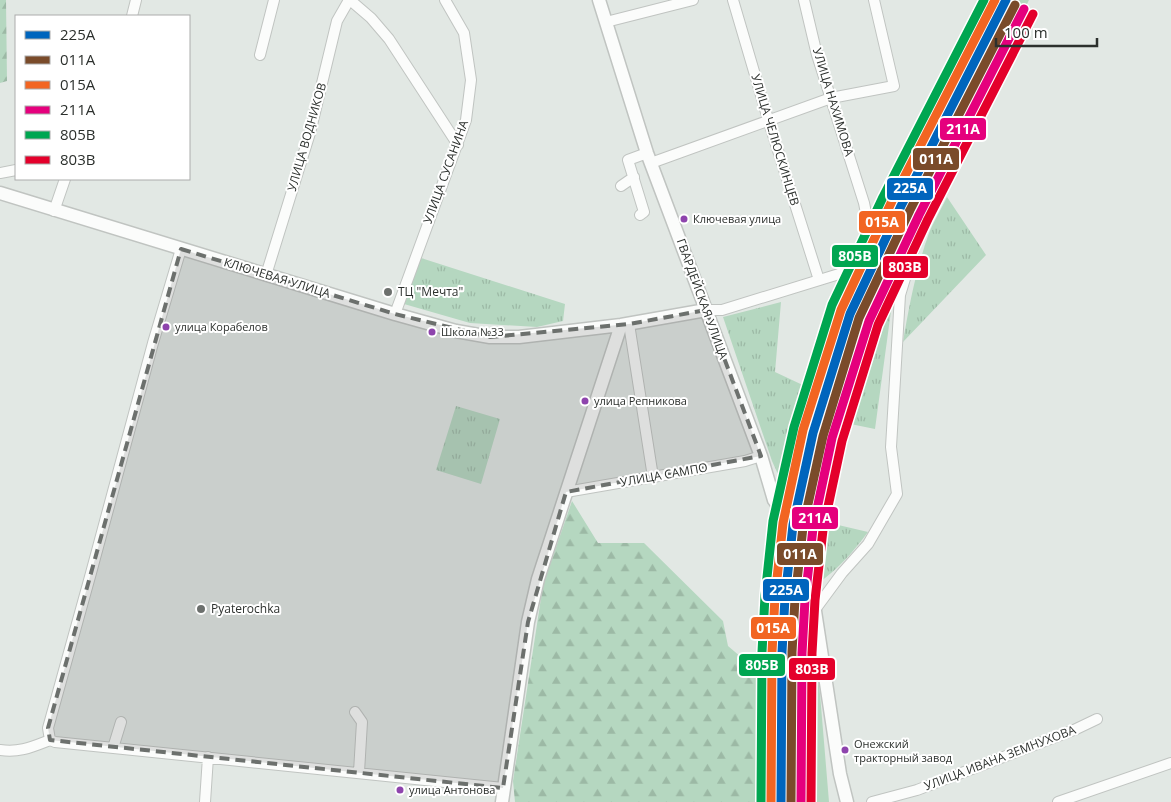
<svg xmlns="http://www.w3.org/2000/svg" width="1171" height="802" font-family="'Open Sans',sans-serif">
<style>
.forest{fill:url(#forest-firs)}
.park{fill:url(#park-tufts)}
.garden{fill:#b5d7c0}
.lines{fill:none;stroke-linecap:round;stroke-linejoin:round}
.minor-casing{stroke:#c0c4c1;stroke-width:12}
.major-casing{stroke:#c0c4c1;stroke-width:15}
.minor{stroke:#fbfcfb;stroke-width:10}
.major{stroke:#fbfcfb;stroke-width:12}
.rail-1-casing{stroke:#fff;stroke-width:12}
.rail-2-casing{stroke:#fff;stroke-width:12}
.rail-3-casing{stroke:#fff;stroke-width:12}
.rail-4-casing{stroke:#fff;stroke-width:12}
.rail-5-casing{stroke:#fff;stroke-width:12}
.rail-6-casing{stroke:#fff;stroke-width:12}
.rail-1{stroke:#0065bd;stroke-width:9}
.rail-2{stroke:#7a4b2a;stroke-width:9}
.rail-3{stroke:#f26522;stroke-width:9}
.rail-4{stroke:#e5007d;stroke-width:9}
.rail-5{stroke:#00a651;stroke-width:9}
.rail-6{stroke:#e4002b;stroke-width:9}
.marked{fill:#6c706d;fill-opacity:0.2;stroke:#6c706d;stroke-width:4;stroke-dasharray:10 6;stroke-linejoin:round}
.bus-dot{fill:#8e44ad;stroke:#fff;stroke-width:2}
.poi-dot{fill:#6c706d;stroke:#fff;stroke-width:2}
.labels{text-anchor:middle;stroke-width:4;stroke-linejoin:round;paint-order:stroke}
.bus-label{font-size:11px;fill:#2c302d;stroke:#fff;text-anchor:start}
.street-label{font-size:12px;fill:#2c302d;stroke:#fff}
.poi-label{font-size:12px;fill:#2c302d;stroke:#fff;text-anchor:start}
.line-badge{stroke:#fff;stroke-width:2}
.badge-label{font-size:14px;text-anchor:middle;font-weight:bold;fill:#fff}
</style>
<defs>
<pattern id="forest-firs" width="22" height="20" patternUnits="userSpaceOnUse" patternTransform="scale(1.25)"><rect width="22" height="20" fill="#b5d7c0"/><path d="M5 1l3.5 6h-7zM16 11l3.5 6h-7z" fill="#9cb9a5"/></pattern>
<pattern id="park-tufts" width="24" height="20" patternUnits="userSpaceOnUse" patternTransform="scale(1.25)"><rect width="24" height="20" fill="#b5d7c0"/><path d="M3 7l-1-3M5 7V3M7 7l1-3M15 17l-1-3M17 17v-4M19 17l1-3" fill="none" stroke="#9cb9a5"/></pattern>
</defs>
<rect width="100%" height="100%" fill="#e2e8e4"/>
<path class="forest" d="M0 0H6L7 81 0 83Z
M572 501 598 543H644L723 621 728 646 767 679 761 802H515L513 781 543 585Z"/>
<path class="park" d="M1013 0H1029L907 244 891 311 875 429 826 419 854 328 880 265Z
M947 197 986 255 903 342C909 306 916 270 928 236 933 222 941 210 947 197Z
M421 258 565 304 563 321 537 327 470 323 404 304Z
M781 302 775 372 807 387 786 492 772 461 723 317Z
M456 406 500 419 481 484 436 470Z
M800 516 868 532C854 551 839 568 820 582L810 532Z"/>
<path class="garden" d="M802 560 820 694 829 802H791L788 723 792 581Z"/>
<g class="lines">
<defs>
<path id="minor" d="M350 0 371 18 389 39 458 145
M733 0 768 119 819 280
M132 16 136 0
M606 22 693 0
M260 55 274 0
M651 163 831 98 894 86 874 0
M0 173 16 170
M621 186 634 177
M54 211 65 179
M640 215 644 212 628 160 647 153
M266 275 310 133 337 21 349 0
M706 310H722L839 274 852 265 862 247 868 223 864 203 817 55 804 0
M395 314 466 120 471 80 464 33 445 0
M629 324 653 477
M566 492 745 461 761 456
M814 611 842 573 868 544 897 494 891 447 900 295 921 226 949 172
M355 712 362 722 359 772
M50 740 48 728 91 573 153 343 181 249
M113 748 121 722
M0 750C19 753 32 747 50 740L55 742 503 788
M205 802 208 757
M872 802 917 790 1074 730 1097 719
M1058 802 1171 763"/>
<path id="major" d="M599 0 647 153 761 456 774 500 789 521 798 528 805 546 840 774 847 802
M0 193 395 314 456 331 490 337H519L621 325 706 310
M502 802 528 622 538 579 621 325"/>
</defs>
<use href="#minor" class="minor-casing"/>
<use href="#major" class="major-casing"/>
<use href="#minor" class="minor"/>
<use href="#major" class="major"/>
<defs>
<path id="rail-1" d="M781 802 782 652 785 598 793 525 813 433 850 314 901 206 1006 0"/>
<path id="rail-2" d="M791 802 792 652 795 599 803 527 823 436 859 318 910 210 1015 5"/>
<path id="rail-3" d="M771 802 772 652 775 597 783 523 803 430 841 310 892 201 995 0"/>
<path id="rail-4" d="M801 802 802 653 805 600 813 528 832 438 869 321 919 215 1024 9"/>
<path id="rail-5" d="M761 802 762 652 765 596 773 521 794 427 832 305 883 197 984 0"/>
<path id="rail-6" d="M811 802 812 653 815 600 823 530 842 441 878 325 928 219 1033 14"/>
</defs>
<use href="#rail-1" class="rail-1-casing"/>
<use href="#rail-2" class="rail-2-casing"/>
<use href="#rail-3" class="rail-3-casing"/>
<use href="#rail-4" class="rail-4-casing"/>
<use href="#rail-5" class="rail-5-casing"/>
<use href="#rail-6" class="rail-6-casing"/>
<use href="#rail-1" class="rail-1"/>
<use href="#rail-2" class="rail-2"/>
<use href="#rail-3" class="rail-3"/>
<use href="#rail-4" class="rail-4"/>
<use href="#rail-5" class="rail-5"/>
<use href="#rail-6" class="rail-6"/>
</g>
<path class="marked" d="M181 249 395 314 490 337 629 324 706 310 761 456 566 492 528 622 503 788 50 740 48 728Z"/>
<g class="bus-dot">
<circle cx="684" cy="219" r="4.5"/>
<circle cx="166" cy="327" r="4.5"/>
<circle cx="432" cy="332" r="4.5"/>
<circle cx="585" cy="401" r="4.5"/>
<circle cx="845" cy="750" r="4.5"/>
<circle cx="400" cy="790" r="4.5"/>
</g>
<g class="poi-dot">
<circle cx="388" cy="292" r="5"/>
<circle cx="201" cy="609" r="5"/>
</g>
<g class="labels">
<g class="bus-label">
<text x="693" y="223">Ключевая улица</text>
<text x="175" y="331">улица Корабелов</text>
<text x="441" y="336">Школа №33</text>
<text x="594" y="405">улица Репникова</text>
<text x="854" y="748">Онежский<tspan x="854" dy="14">тракторный завод</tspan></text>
<text x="409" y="794">улица Антонова</text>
</g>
<g class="street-label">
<text transform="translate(833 102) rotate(73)" y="4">УЛИЦА НАХИМОВА</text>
<text transform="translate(307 137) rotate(-74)" y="4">УЛИЦА ВОДНИКОВ</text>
<text transform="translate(775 140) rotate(73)" y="4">УЛИЦА ЧЕЛЮСКИНЦЕВ</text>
<text transform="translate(446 172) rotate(-70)" y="4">УЛИЦА СУСАНИНА</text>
<text transform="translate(277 278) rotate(17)" y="4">КЛЮЧЕВАЯ УЛИЦА</text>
<text transform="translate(702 299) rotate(70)" y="4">ГВАРДЕЙСКАЯ УЛИЦА</text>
<text transform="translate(664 475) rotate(-10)" y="4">УЛИЦА САМПО</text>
<text transform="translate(1000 758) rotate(-21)" y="4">УЛИЦА ИВАНА ЗЕМНУХОВА</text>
</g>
<g class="poi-label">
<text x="398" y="296">ТЦ "Мечта"</text>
<text x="211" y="613">Pyaterochka</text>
</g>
</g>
<g class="line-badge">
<rect x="939" y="117" width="48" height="24" rx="5" fill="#e5007d"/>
<rect x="912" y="147" width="48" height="24" rx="5" fill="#7a4b2a"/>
<rect x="886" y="177" width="48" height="24" rx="5" fill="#0065bd"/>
<rect x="858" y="210" width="48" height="24" rx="5" fill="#f26522"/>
<rect x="831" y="244" width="48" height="24" rx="5" fill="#00a651"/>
<rect x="882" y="255" width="47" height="24" rx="5" fill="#e4002b"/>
<rect x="791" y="506" width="48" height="24" rx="5" fill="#e5007d"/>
<rect x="776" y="542" width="48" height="24" rx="5" fill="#7a4b2a"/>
<rect x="762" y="578" width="48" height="24" rx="5" fill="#0065bd"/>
<rect x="750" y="616" width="47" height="24" rx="5" fill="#f26522"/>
<rect x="738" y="653" width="48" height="24" rx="5" fill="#00a651"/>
<rect x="788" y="657" width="48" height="24" rx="5" fill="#e4002b"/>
</g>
<g class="badge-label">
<text x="963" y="134">211А</text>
<text x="936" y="164">011А</text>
<text x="910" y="193">225А</text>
<text x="882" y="227">015А</text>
<text x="855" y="261">805В</text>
<text x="905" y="272">803В</text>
<text x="815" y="523">211А</text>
<text x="800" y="559">011А</text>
<text x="786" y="595">225А</text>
<text x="773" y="633">015А</text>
<text x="762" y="670">805В</text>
<text x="812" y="674">803В</text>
</g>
<rect x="15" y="15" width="175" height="165" fill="#ffffff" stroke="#abacab"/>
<rect x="25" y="31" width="25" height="8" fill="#0065bd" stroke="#abacab"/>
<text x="60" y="40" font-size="15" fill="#2c302d">225А</text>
<rect x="25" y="56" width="25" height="8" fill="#7a4b2a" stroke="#abacab"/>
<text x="60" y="65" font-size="15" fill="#2c302d">011А</text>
<rect x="25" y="81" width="25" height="8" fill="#f26522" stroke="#abacab"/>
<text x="60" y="90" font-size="15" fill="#2c302d">015А</text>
<rect x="25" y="106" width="25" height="8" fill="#e5007d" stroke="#abacab"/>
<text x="60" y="115" font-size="15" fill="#2c302d">211А</text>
<rect x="25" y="131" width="25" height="8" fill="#00a651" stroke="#abacab"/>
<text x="60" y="140" font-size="15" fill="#2c302d">805В</text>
<rect x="25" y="156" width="25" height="8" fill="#e4002b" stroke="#abacab"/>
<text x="60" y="165" font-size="15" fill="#2c302d">803В</text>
<path d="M996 38v8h101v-8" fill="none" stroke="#2c302d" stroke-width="2.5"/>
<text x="1004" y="38" font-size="15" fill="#2c302d" stroke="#ffffff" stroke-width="4" paint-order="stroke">100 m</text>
</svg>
